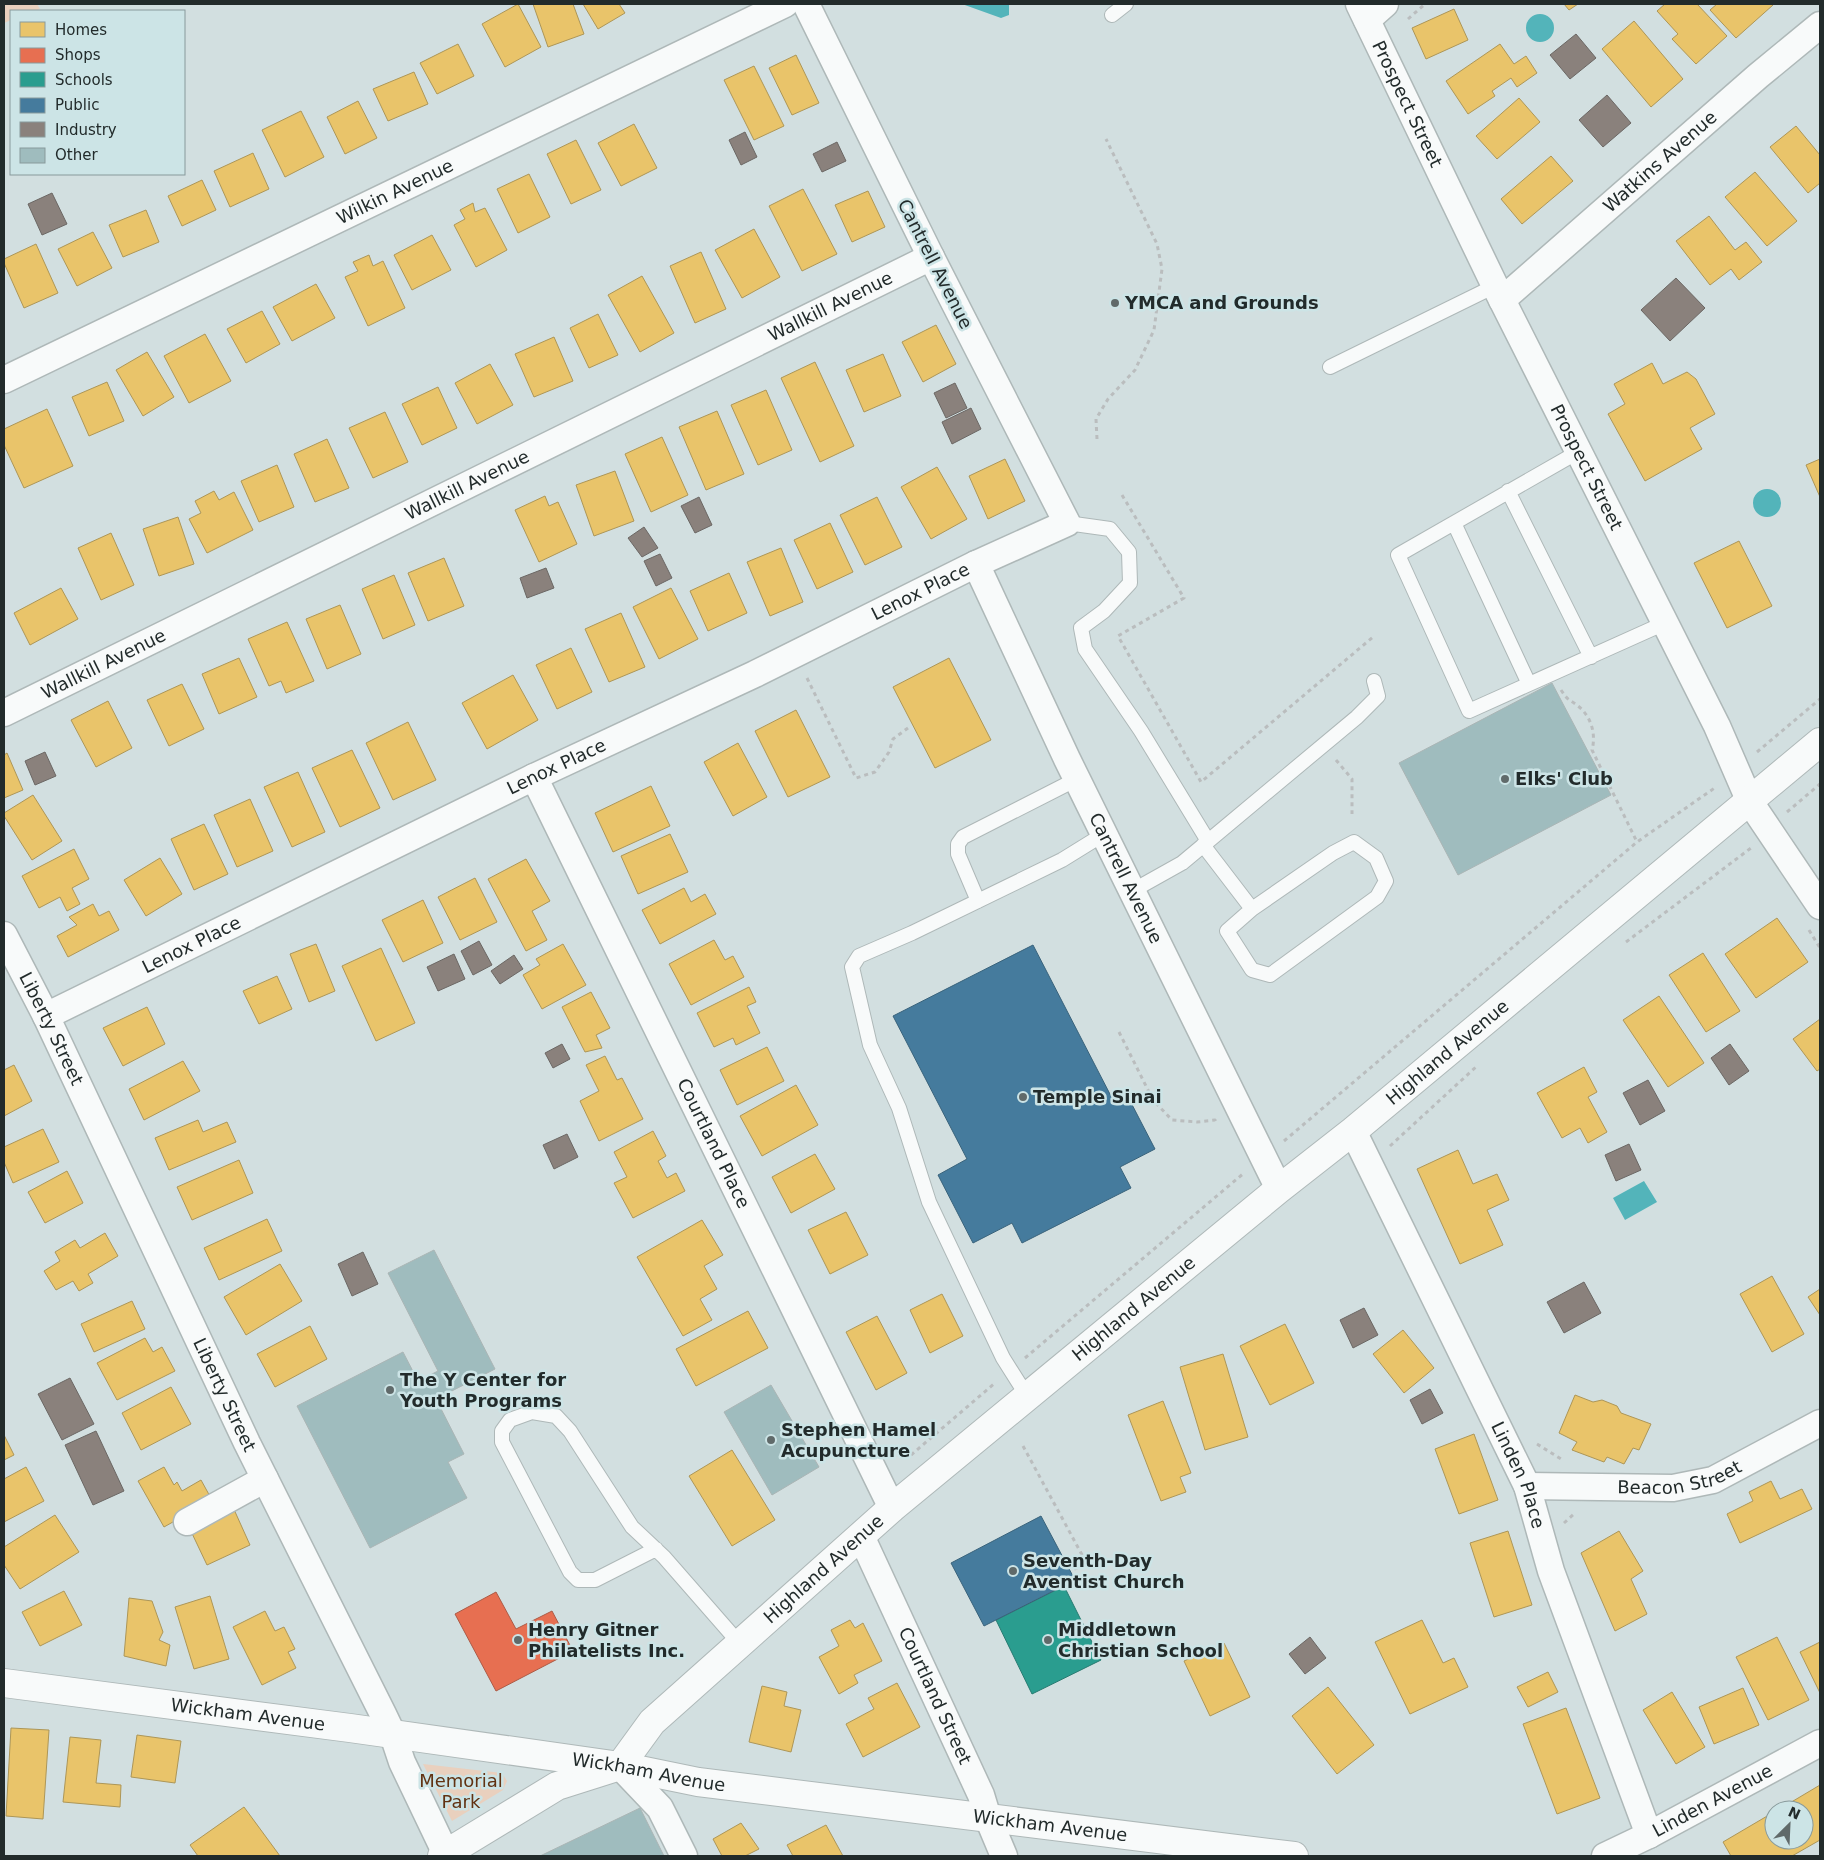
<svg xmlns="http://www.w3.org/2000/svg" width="1824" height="1860" font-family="'DejaVu Sans',sans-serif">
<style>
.green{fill:#e9d0be}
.water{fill:#53b4ba}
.homes{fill:#e9c46a;stroke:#ad9657}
.shops{fill:#e76f51;stroke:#ac5b46}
.schools{fill:#2a9d8f;stroke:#287b71}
.public{fill:#457b9d;stroke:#3a637b}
.industry{fill:#8a817c;stroke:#6b6764}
.building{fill:#9fbcbe;stroke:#aab5b5}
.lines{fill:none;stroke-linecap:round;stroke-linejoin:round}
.lane-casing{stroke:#aeb8b8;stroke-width:16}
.street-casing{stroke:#aeb8b8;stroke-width:29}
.secondary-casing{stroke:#aeb8b8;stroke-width:30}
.primary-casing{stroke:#aeb8b8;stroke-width:30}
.path{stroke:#babdbe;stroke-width:3;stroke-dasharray:4 4;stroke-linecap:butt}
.lane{stroke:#f8fafa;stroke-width:14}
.street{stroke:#f8fafa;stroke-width:26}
.secondary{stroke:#f8fafa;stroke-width:28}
.primary{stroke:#f8fafa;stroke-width:28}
.poi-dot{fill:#606a6a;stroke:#cce4e6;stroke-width:2}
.labels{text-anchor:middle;stroke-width:5;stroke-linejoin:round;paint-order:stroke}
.street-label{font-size:18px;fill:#222b2b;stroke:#cce4e6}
.poi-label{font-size:18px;font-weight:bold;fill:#222b2b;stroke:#cce4e6;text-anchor:start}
.park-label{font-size:18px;fill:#613212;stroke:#cce4e6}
</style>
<rect width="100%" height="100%" fill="#d2dfe0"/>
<path class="green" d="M4 4H37L40 9 35 11H11V20L4 23Z
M423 1764 502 1773 507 1781 503 1790 452 1821Z"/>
<path class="water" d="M962 4H1009V15L1001 18Z
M1526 28a14 14 0 1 1 28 0a14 14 0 1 1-28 0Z
M1753 503a14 14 0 1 1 28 0a14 14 0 1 1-28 0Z
M1644 1181 1657 1202 1625 1220 1613 1198Z"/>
<path class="homes" d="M518 4 541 47 505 67 482 24Z
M533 4H573L584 34 548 47Z
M583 4H619L625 13 598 29Z
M1564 4H1578L1569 10Z
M1665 4H1697L1727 36 1696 64 1672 39 1678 34 1657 11Z
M1717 4H1772L1773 5 1736 38 1710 10Z
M1454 9 1468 40 1426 59 1412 28Z
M1634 21 1683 79 1651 107 1602 49Z
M458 44 474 76 437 94 420 63Z
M1500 44 1514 64 1526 56 1537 73 1517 87 1511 78 1492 91 1495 96 1468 114 1446 81Z
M796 55 819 103 792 115 769 68Z
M754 66 784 126 754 140 724 80Z
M414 72 428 104 388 121 373 89Z
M1519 98 1540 122 1497 159 1476 136Z
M358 101 377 138 345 154 327 117Z
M301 111 324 157 285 177 262 130Z
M634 124 657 168 621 186 598 143Z
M1796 126 1820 155V183L1808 193 1770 147Z
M576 140 601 190 571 204 547 154Z
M253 153 269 189 230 207 214 171Z
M1551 156 1573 181 1522 224 1501 199Z
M1755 172 1797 221 1767 246 1725 197Z
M529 174 550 217 518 233 497 189Z
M202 180 216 210 182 226 168 196Z
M803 189 837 254 802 271 769 206Z
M868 191 885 227 852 242 835 205Z
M473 203 475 212 485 208 507 250 476 267 454 225 465 219 460 210Z
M146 210 159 242 123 257 109 225Z
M1709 216 1735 250 1746 242 1762 262 1739 280 1731 269 1710 285 1676 241Z
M754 229 780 277 742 298 715 250Z
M93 232 112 268 77 286 58 249Z
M432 235 451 270 412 290 394 255Z
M36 244 58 293 24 308 4 263V259Z
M701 252 726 309 695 323 670 266Z
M369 255 373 266 383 261 405 308 368 326 345 277 358 271 353 262Z
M642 276 674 333 640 352 608 295Z
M316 284 335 318 292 341 273 307Z
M262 311 280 344 246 363 227 329Z
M598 314 618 355 589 368 570 328Z
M936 325 956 364 923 382 902 342Z
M205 334 231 381 189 403 164 356Z
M554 337 573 381 534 397 515 354Z
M147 352 174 397 143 416 116 370Z
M883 354 901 396 864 412 846 370Z
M815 362 854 446 820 462 781 378Z
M1652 363 1663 384 1687 372 1696 379 1715 414 1690 428 1702 449 1645 481 1608 414 1625 404 1614 384Z
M490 364 513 405 477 424 455 383Z
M107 382 124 421 89 436 72 397Z
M438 387 457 428 422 445 402 404Z
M766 390 792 450 758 465 731 405Z
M47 409 73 466 24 488 4 445V429Z
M717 411 744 474 706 490 679 427Z
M385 412 408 462 373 478 349 428Z
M662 437 688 495 651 512 625 454Z
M327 439 349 488 315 502 294 454Z
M1005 459 1025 501 988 519 969 476Z
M1820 459V497L1806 465Z
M277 465 294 507 259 522 241 481Z
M937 467 967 519 931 539 901 487Z
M615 471 634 521 594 536 576 485Z
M214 491 219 500 234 492 253 530 207 553 189 519 201 513 195 501Z
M545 496 549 506 558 502 577 544 539 562 515 510Z
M877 497 902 547 865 565 840 515Z
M178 517 194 564 159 576 143 529Z
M830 523 853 572 817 589 794 540Z
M111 533 134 585 101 600 78 548Z
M1739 541 1772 606 1727 628 1694 563Z
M781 548 803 602 770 616 747 562Z
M444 558 464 606 428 621 408 573Z
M729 573 747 613 708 631 690 591Z
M394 575 415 625 383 639 362 589Z
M61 588 78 619 30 645 14 613Z
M671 588 698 639 659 659 633 607Z
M340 605 361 654 327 669 306 619Z
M621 613 645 667 609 682 585 629Z
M287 622 314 681 286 693 281 681 269 686 248 639Z
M571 648 592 692 557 709 536 665Z
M239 658 257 697 219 714 202 674Z
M949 658 991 740 935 768 893 687Z
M513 675 538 720 487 749 462 703Z
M182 684 204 729 169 746 147 700Z
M108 701 132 748 96 767 71 720Z
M796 710 830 777 788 797 755 731Z
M408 722 436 780 393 800 366 743Z
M738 743 767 797 733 816 704 762Z
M352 750 380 808 340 827 312 768Z
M7 753 23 790 4 798V755Z
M298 772 325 832 292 847 264 787Z
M651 786 670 826 613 852 595 813Z
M33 795 62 841 32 860 4 816V813Z
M250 799 273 851 237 867 214 815Z
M204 824 228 874 194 890 171 839Z
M670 834 688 872 638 894 621 856Z
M74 849 89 879 72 888 80 904 67 911 60 897 39 908 22 876Z
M160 858 182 894 146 916 124 880Z
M526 859 550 901 532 911 547 940 526 951 488 879Z
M475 878 497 922 460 940 438 897Z
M684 888 691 902 705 894 716 914 660 944 642 910Z
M423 900 443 943 403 962 382 920Z
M93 904 99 916 109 911 119 930 68 957 57 936 77 925 69 917Z
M1777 918 1808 962 1756 998 1725 954Z
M714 940 725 960 733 956 744 977 691 1005 669 964Z
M316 944 335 991 309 1002 290 954Z
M563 944 586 985 542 1009 523 975 540 965 536 959Z
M381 948 415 1023 376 1041 342 966Z
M1703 953 1740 1011 1706 1032 1669 975Z
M277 976 292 1009 259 1024 243 991Z
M749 987 756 1002 747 1006 760 1033 736 1045 733 1038 714 1047 697 1013Z
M591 992 610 1028 596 1035 602 1048 585 1052 562 1007Z
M1659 996 1704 1063 1668 1087 1623 1020Z
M147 1007 165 1044 123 1066 103 1028Z
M1820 1019V1069L1817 1071 1793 1039Z
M767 1047 784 1081 737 1105 720 1070Z
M605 1056 617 1080 622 1078 643 1119 599 1141 580 1101 599 1091 586 1065Z
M183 1061 200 1091 144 1120 129 1089Z
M14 1065 32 1101 4 1116V1070Z
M1584 1067 1597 1092 1588 1097 1607 1132 1588 1143 1580 1128 1562 1138 1537 1093Z
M796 1085 818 1125 762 1156 740 1116Z
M198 1120 203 1132 227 1122 236 1142 169 1170 155 1138Z
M43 1129 59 1162 13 1183 4 1162V1147Z
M653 1131 666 1156 658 1161 667 1178 676 1173 685 1191 633 1218 614 1183 627 1177 614 1152Z
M1458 1150 1473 1184 1497 1174 1509 1200 1487 1210 1503 1245 1460 1264 1417 1169Z
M815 1154 835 1189 791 1213 772 1177Z
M239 1160 253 1193 192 1220 177 1187Z
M67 1171 83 1203 45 1223 28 1192Z
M846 1212 868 1255 830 1274 808 1230Z
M267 1219 282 1251 219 1280 204 1248Z
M702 1220 723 1255 704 1266 717 1289 700 1299 712 1320 683 1336 637 1257Z
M105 1233 118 1256 88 1274 93 1283 79 1291 73 1281 56 1290 44 1271 60 1261 55 1252 75 1240 80 1248Z
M280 1264 302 1301 246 1335 224 1297Z
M1772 1276 1804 1334 1772 1352 1740 1294Z
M1820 1289V1315L1808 1297Z
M942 1294 963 1336 930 1353 910 1310Z
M132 1301 145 1329 94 1352 81 1324Z
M748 1311 768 1348 696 1386 676 1349Z
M877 1316 907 1373 876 1390 846 1332Z
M1285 1324 1314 1383 1270 1405 1240 1346Z
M310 1326 327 1359 275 1387 257 1354Z
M1403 1330 1434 1368 1404 1393 1373 1354Z
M145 1338 153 1352 162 1347 175 1371 117 1400 97 1363Z
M1223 1354 1248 1437 1205 1450 1180 1367Z
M171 1387 191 1424 141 1450 122 1413Z
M1575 1395 1593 1402 1602 1400 1617 1406 1621 1413 1651 1424 1639 1450 1633 1448 1624 1464 1607 1457 1604 1462 1572 1450 1577 1442 1559 1433Z
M1163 1401 1191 1473 1180 1477 1186 1492 1161 1501 1128 1415Z
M1474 1434 1498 1500 1459 1514 1435 1449Z
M4 1435 14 1455 4 1460Z
M732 1450 775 1520 732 1546 689 1476Z
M26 1467 44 1501 4 1522V1479Z
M164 1467 174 1485 177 1482 182 1491 201 1480 212 1500 164 1527 138 1481Z
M1771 1481 1780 1499 1802 1489 1812 1509 1740 1543 1727 1514 1753 1501 1749 1492Z
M232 1505 250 1545 207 1565 188 1525Z
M55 1515 79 1552 20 1589 4 1565V1547Z
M1508 1531 1532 1605 1494 1617 1470 1543Z
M1619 1531 1643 1571 1631 1579 1647 1614 1615 1631 1581 1553Z
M64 1591 82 1625 40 1646 22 1612Z
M210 1596 229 1659 194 1669 175 1607Z
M129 1598 152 1601 163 1632 159 1640 170 1645 166 1666 124 1656Z
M265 1611 275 1631 284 1627 295 1649 288 1652 296 1668 262 1685 233 1627Z
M850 1620 855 1628 863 1623 882 1661 854 1675 858 1683 839 1694 819 1657 839 1646 831 1630Z
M1422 1620 1443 1663 1454 1658 1468 1687 1410 1714 1375 1642Z
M1777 1637 1809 1700 1768 1720 1736 1657Z
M1820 1642V1693L1800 1652Z
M1224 1643 1250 1697 1210 1716 1184 1661Z
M1548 1672 1558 1692 1528 1707 1517 1687Z
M897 1683 920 1727 863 1757 846 1724 874 1709 868 1698Z
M762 1686 787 1692 784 1706 801 1710 791 1752 749 1742Z
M1328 1687 1374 1745 1337 1774 1292 1716Z
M1743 1688 1759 1725 1714 1744 1699 1707Z
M1672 1692 1705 1747 1676 1764 1643 1710Z
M1566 1708 1600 1798 1557 1814 1523 1724Z
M11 1728 49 1730 43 1819 6 1816Z
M137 1735 181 1741 175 1783 131 1777Z
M70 1737 101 1740 96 1783 121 1785 120 1807 63 1802Z
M1820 1785V1840L1792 1856H1731L1723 1842 1774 1812V1840H1804V1810H1778Z
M244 1807 280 1856H198L190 1845Z
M741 1823 759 1849 745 1856H722L713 1839Z
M826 1825 843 1856H793L787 1845Z"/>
<path class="shops" d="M496 1592 516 1629 552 1611 573 1651 496 1691 455 1614Z"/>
<path class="schools" d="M1064 1586 1101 1660 1032 1694 996 1620Z"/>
<path class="public" d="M1033 945 1113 1100 1126 1093 1155 1149 1120 1167 1131 1188 1022 1243 1012 1223 973 1243 938 1175 967 1159 893 1016Z
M1041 1516 1075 1580 984 1626 951 1563Z"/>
<path class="industry" d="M1576 34 1596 58 1570 79 1550 55Z
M1607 95 1631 123 1603 147 1579 120Z
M745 132 757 157 741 165 729 140Z
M837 142 846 161 822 172 813 154Z
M52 193 67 224 42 235 28 204Z
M1676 278 1705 308 1670 341 1641 310Z
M955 383 967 408 946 418 934 393Z
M971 408 981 429 952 444 942 422Z
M699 497 712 525 695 533 681 506Z
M644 527 658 548 642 557 628 538Z
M660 554 672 578 656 586 644 561Z
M546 568 554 588 527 598 520 578Z
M45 752 56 776 35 785 25 761Z
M479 941 492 965 473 975 461 951Z
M454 954 465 979 438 991 427 967Z
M514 955 523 969 500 984 491 971Z
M562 1044 570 1059 553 1068 545 1053Z
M1730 1044 1749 1071 1729 1085 1711 1058Z
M1648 1080 1665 1111 1640 1125 1623 1093Z
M567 1134 578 1157 554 1169 543 1145Z
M1629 1144 1641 1170 1616 1181 1605 1155Z
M363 1252 378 1284 352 1296 338 1264Z
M1584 1282 1601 1313 1564 1333 1547 1302Z
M1364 1308 1378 1335 1353 1348 1340 1320Z
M70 1378 94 1424 62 1440 38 1394Z
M1430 1389 1443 1413 1422 1424 1410 1400Z
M96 1431 124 1491 93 1505 65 1445Z
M1310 1637 1326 1658 1305 1674 1289 1654Z"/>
<path class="building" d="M1552 683 1611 795 1458 875 1399 763Z
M434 1250 495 1369 436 1399 464 1454 448 1462 467 1498 370 1548 297 1406 403 1352 418 1381 438 1371 388 1273Z
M771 1385 819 1467 772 1495 724 1412Z
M640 1808 664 1856H540Z"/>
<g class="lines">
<defs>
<path id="lane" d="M1112 15 1126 4
M1330 367 1495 286
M1578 452 1398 555 1469 711 1665 623
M1508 491 1591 657
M1067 523 1110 529 1129 552 1130 583 1104 611 1081 628 1085 649 1141 731 1208 841
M1454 523 1529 684
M1203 845 1252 909 1333 853 1354 842 1376 858 1386 881 1377 897 1270 975 1252 970 1227 931 1252 909
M1132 891 1182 863 1357 717 1378 696 1374 681
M978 901 958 854V844L963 837 1077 779
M1027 1396 1003 1358 929 1202 899 1108 870 1045 852 967 859 956 912 933 1062 860 1104 834
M656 1549 595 1580H578L570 1572 502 1442V1431L510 1420 532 1412 556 1416 570 1431 632 1527 664 1557 740 1644"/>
<g id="street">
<path id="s1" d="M1359 4 1495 286 1717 726 1750 802 1820 906"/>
<path d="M1367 20 1385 4"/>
<path id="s2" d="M1502 300 1758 76 1820 25"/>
<path id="s3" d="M4 380 785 4"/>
<path id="s4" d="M976 564 1067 759 1279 1189"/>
<path id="s5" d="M4 713 931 257"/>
<path id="s6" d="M534 777 892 1508"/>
<path id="s7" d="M4 935 46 1016 247 1443 383 1714 393 1735 402 1762 446 1854"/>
<path id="s8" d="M46 1016 534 777 755 674 976 564 1067 523 931 257 806 4"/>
<path id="s9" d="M1353 1131 1527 1486 1551 1571 1649 1835"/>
<path id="s10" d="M1527 1486 1673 1488 1713 1480 1820 1423"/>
<path d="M187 1522 265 1479"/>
<path id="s11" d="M861 1536 981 1795 988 1818 1004 1856"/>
<path d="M620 1766 660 1808 684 1856"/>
<path id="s12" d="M1605 1856 1649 1835 1820 1743"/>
</g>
<g id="secondary">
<path id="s13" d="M442 1856 557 1786 620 1766 652 1722 892 1508 1279 1189 1353 1131 1820 742"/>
</g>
<g id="primary">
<path id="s14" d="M4 1683 350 1728 620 1766 698 1782 1294 1856"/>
</g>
</defs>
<use href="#lane" class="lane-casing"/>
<use href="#street" class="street-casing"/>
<use href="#secondary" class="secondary-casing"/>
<use href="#primary" class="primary-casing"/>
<path class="path" d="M1408 19 1425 4
M1097 439 1096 419 1108 399 1135 370 1154 330 1162 269 1157 244 1106 139
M1122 495 1184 598 1118 636 1201 782 1373 637
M807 678 856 778 875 772 889 752 893 739 908 728
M1561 690C1569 702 1568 698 1578 706 1592 717 1596 735 1592 750L1637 842
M1757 752 1820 699
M1336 760 1352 779V814
M1787 812 1820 784
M1809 930 1820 948
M1626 942 1751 848
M1119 1032 1153 1100 1172 1120 1197 1122 1215 1120 1216 1122
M1284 1141 1637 842 1716 787
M1390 1146 1477 1066
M1025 1358 1244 1173
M1537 1444 1561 1459
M1023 1446 1087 1564 1072 1570
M911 1455 995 1383
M1564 1523 1574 1514"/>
<use href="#lane" class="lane"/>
<use href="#street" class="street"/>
<use href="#secondary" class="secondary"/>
<use href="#primary" class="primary"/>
</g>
<g class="poi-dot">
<circle cx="1115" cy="303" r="5"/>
<circle cx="1505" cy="779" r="5"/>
<circle cx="1023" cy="1097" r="5"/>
<circle cx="390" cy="1390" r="5"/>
<circle cx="771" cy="1440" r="5"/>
<circle cx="1013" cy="1571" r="5"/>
<circle cx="518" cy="1640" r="5"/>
<circle cx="1048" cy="1640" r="5"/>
</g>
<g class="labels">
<g class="street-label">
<text dy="6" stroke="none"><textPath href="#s1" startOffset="111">Prospect Street</textPath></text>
<text dy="6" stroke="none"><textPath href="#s2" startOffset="210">Watkins Avenue</textPath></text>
<text dy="6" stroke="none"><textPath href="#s3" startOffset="434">Wilkin Avenue</textPath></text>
<text transform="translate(935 264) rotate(63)" y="6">Cantrell Avenue</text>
<text dy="6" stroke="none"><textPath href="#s5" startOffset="921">Wallkill Avenue</textPath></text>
<text dy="6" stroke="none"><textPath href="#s1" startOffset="516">Prospect Street</textPath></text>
<text dy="6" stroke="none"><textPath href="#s5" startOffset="516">Wallkill Avenue</textPath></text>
<text dy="6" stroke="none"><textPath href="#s8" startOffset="972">Lenox Place</textPath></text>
<text dy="6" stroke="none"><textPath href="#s5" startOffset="111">Wallkill Avenue</textPath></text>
<text dy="6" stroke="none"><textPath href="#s8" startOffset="568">Lenox Place</textPath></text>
<text dy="6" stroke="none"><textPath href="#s4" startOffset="348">Cantrell Avenue</textPath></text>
<text dy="6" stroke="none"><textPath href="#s8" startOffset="162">Lenox Place</textPath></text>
<text dy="6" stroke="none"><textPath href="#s7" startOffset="105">Liberty Street</textPath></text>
<text dy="6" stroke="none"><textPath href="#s13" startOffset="1295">Highland Avenue</textPath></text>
<text dy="6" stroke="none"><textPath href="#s6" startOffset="408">Courtland Place</textPath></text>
<text dy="6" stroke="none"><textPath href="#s13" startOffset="890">Highland Avenue</textPath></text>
<text dy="6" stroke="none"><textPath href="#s7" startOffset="510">Liberty Street</textPath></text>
<text dy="6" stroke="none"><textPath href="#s10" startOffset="154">Beacon Street</textPath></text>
<text dy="6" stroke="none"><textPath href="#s9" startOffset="382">Linden Place</textPath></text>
<text dy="6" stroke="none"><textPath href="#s13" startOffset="485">Highland Avenue</textPath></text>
<text dy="6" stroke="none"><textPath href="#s11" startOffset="176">Courtland Street</textPath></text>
<text dy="6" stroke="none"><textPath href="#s14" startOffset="246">Wickham Avenue</textPath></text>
<text dy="6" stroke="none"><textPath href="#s14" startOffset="651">Wickham Avenue</textPath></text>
<text dy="6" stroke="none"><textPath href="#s12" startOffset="121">Linden Avenue</textPath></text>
<text dy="6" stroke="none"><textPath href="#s14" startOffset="1056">Wickham Avenue</textPath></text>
</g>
<g class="poi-label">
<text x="1125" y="309">YMCA and Grounds</text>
<text x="1515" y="785">Elks' Club</text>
<text x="1033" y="1103">Temple Sinai</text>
<text x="400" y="1386">The Y Center for<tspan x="400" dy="21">Youth Programs</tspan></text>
<text x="781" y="1436">Stephen Hamel<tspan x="781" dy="21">Acupuncture</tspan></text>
<text x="1023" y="1567">Seventh-Day<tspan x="1023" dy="21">Aventist Church</tspan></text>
<text x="528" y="1636">Henry Gitner<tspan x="528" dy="21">Philatelists Inc.</tspan></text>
<text x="1058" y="1636">Middletown<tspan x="1058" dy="21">Christian School</tspan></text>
</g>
<g class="park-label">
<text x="461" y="1787">Memorial<tspan x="461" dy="21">Park</tspan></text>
</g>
</g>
<rect width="1824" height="1860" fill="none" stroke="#222b2b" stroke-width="10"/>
<rect x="10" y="10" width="175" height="165" fill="#cce4e6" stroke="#889a9b"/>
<rect x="20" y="22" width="25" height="15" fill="#e9c46a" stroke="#889a9b"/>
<text x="55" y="35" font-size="15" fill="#222b2b">Homes</text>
<rect x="20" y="48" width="25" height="15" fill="#e76f51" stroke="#889a9b"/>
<text x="55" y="60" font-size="15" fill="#222b2b">Shops</text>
<rect x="20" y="72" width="25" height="15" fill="#2a9d8f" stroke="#889a9b"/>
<text x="55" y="85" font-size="15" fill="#222b2b">Schools</text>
<rect x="20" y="98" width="25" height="15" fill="#457b9d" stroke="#889a9b"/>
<text x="55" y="110" font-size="15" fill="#222b2b">Public</text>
<rect x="20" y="122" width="25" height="15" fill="#8a817c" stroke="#889a9b"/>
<text x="55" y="135" font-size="15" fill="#222b2b">Industry</text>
<rect x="20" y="148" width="25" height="15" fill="#9fbcbe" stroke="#889a9b"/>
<text x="55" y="160" font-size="15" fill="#222b2b">Other</text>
<g transform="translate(1789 1825) rotate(24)"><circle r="24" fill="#cce4e6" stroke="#889a9b"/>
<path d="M0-4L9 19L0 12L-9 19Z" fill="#606a6a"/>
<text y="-8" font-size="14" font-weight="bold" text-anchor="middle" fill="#222b2b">N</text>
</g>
</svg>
